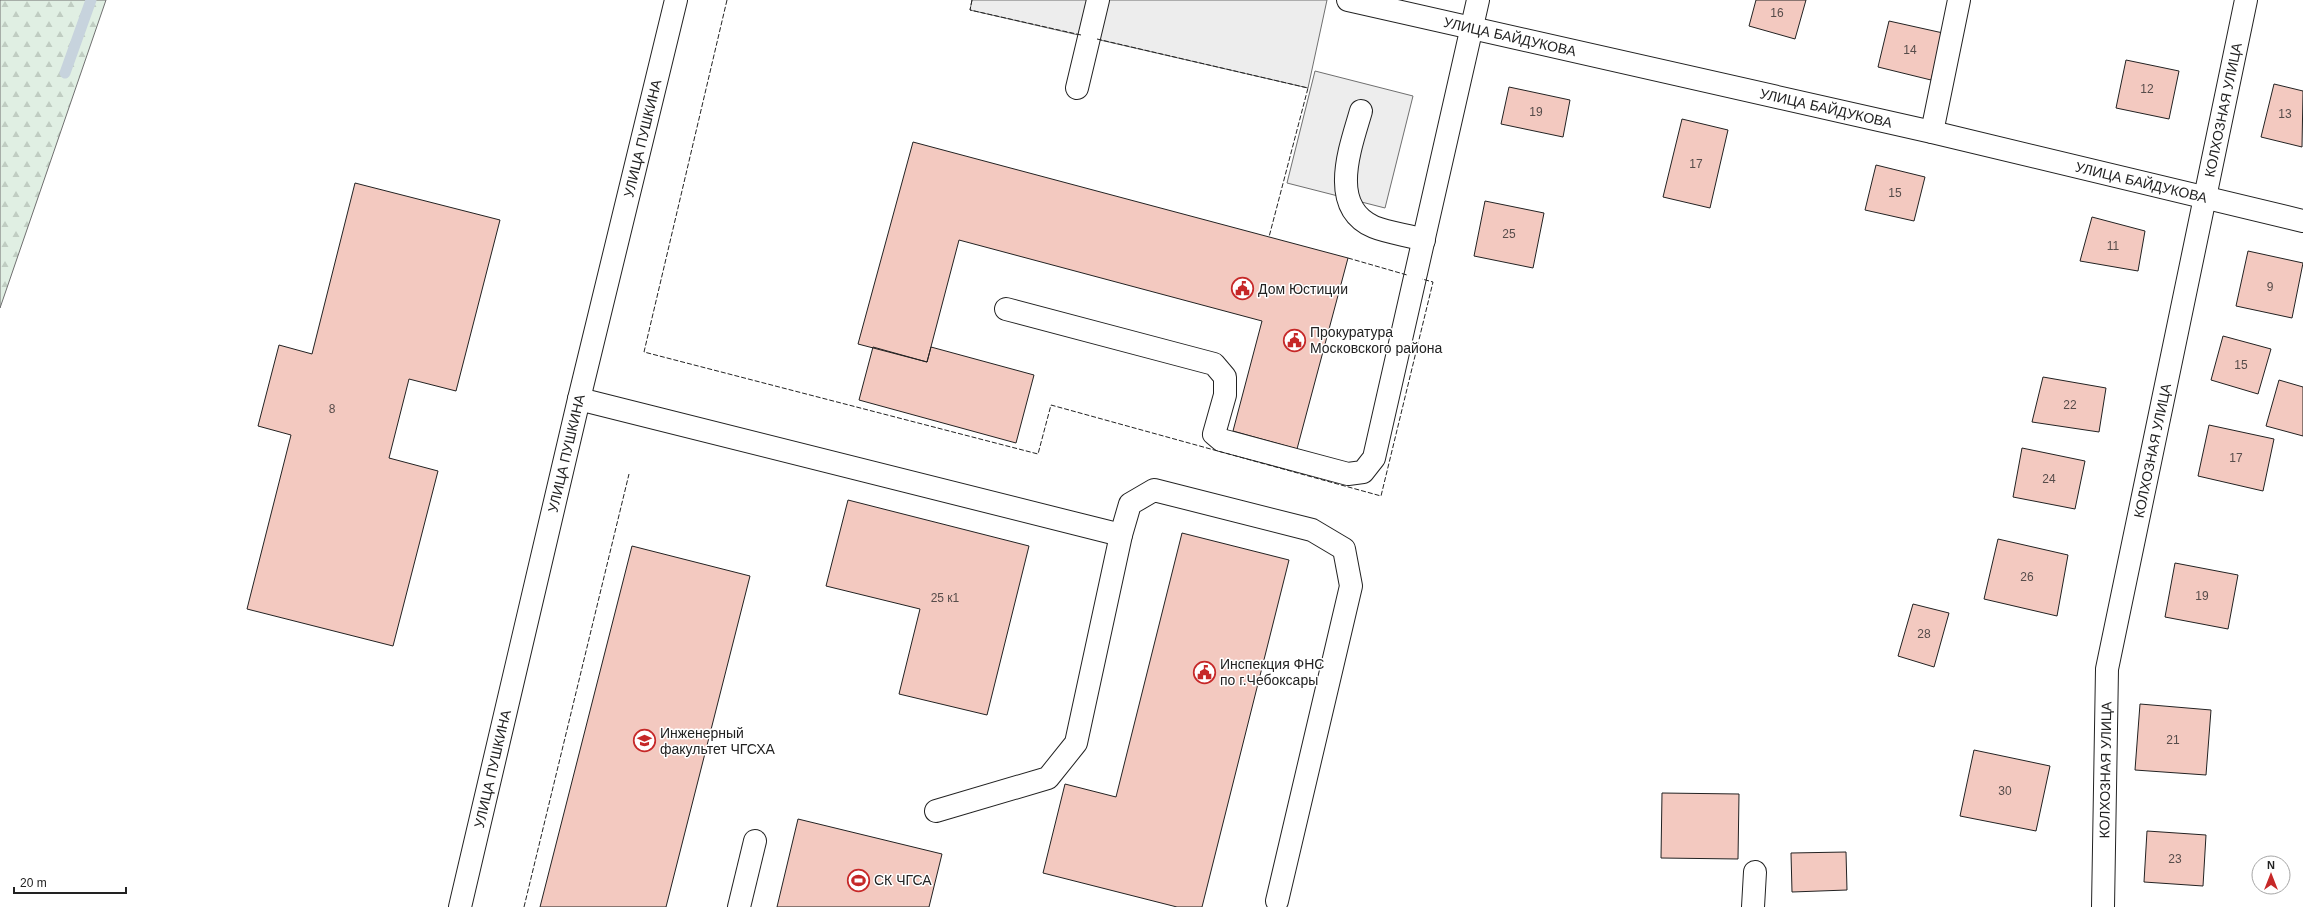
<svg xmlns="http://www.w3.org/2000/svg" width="2303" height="907" font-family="Arial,sans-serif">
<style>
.forest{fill:url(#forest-firs);stroke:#6f6f6f}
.parking{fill:#ededed;stroke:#6f6f6f}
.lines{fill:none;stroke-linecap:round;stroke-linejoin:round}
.stream{stroke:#c7d3dd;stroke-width:11}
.building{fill:#f3c9c0;stroke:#222}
.minor-casing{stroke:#222;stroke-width:24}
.minor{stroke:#fff;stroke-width:22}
.fence{stroke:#222;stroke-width:1;stroke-dasharray:5 2;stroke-linecap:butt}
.labels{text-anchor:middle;stroke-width:3;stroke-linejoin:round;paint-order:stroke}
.number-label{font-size:12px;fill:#564c4a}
.street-label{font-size:14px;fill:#222;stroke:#fff}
.poi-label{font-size:14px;fill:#222;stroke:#fff;text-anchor:start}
</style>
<defs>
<pattern id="forest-firs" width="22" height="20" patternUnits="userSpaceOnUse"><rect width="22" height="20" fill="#e0efe3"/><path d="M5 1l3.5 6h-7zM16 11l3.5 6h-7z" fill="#c0cdc2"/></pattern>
</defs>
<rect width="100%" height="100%" fill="#fff"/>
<path class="forest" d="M0 0H106L0 308Z"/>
<path class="parking" d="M972 0H1327L1308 88 970 10Z
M1315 71 1413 96 1385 208 1287 183Z"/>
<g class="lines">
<path class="stream" d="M65 73 91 0"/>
</g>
<path class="building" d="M1756 0H1806L1795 39 1749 26Z
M1889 21 1943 33 1931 80 1878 67Z
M2126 60 2179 71 2169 119 2116 108Z
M2274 84 2303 91 2302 147 2261 137Z
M1509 87 1570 100 1563 137 1501 124Z
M1682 119 1728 130 1710 208 1663 197Z
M913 142 1348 258 1297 449 1233 431 1262 321 959 240 927 362 858 344Z
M1876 165 1925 177 1914 221 1865 210Z
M355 183 500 220 456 391 409 379 389 458 438 471 393 646 247 609 291 435 258 426 279 345 312 354Z
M1485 201 1544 213 1533 268 1474 256Z
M2092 217 2145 231 2138 271 2080 261Z
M2248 251 2303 263 2292 318 2236 306Z
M2223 336 2271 349 2258 394 2211 380Z
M873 347 927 362 931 347 1034 375 1016 443 859 400Z
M2043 377 2106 388 2099 432 2032 422Z
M2279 380 2303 387V436L2266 426Z
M2209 425 2274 439 2263 491 2198 476Z
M2022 448 2085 461 2075 509 2013 497Z
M848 500 1029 546 987 715 899 694 920 609 826 586Z
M1182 533 1289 560 1202 907H1177L1043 873 1065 784 1116 797Z
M1998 539 2068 555 2057 616 1984 599Z
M632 546 750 576 666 907H540Z
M2175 563 2238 575 2228 629 2165 617Z
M1913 604 1949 613 1934 667 1898 656Z
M2140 704 2211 710 2206 775 2135 770Z
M1974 750 2050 766 2036 831 1960 816Z
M1662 793 1739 794 1738 859 1661 858Z
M798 819 942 854 929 907H777Z
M2147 831 2206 835 2203 886 2144 882Z
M1846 852 1847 890 1792 892 1791 853Z"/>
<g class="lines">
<defs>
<g id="minor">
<path id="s1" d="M1348 0 1932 132 2303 221"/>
<path d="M1077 88 1098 0"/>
<path d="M1361 111C1351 146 1327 207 1374 227 1389 233 1408 235 1424 240"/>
<path d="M1932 132 1959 0"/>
<path d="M1006 309 1214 364 1225 377V395L1214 434 1221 440 1348 474 1363 472 1374 458 1478 0"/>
<path d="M579 399 1121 535 1130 504 1154 490 1312 530 1344 549 1351 586 1277 901"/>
<path d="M936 811 1048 778 1076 743 1121 535"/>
<path id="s2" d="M460 907 579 399 676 0"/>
<path d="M739 907 755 841"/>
<path d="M1753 907 1755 872"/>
<path id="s3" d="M2103 907 2107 669 2246 0"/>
</g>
</defs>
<use href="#minor" class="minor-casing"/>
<use href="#minor" class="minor"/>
<path class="fence" d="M727 0 644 352 1038 454 1051 405 1381 496 1433 282 1422 279
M972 0 970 10 1081 35
M1097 39 1308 88 1269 237
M1348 258 1407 275
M524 907 629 474"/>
</g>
<defs>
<symbol id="civic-ring" viewBox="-11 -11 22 22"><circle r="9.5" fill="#fff" stroke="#c62828" stroke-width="1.5"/><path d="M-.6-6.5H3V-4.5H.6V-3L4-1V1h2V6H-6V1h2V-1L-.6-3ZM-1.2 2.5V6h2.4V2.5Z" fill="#c62828"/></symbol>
<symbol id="university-ring" viewBox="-11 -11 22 22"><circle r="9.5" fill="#fff" stroke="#c62828" stroke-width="1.5"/><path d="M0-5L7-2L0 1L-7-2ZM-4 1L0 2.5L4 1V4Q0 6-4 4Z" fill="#c62828"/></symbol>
<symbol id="stadium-ring" viewBox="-11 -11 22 22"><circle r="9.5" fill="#fff" stroke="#c62828" stroke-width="1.5"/><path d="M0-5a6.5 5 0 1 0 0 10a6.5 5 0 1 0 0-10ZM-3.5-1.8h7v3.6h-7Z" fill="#c62828"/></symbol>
</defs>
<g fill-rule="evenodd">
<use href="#civic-ring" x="1230" y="276" width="25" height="25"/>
<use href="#civic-ring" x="1282" y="328" width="25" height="25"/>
<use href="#civic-ring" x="1192" y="660" width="25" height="25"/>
<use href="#university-ring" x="632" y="728" width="25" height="25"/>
<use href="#stadium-ring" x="846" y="868" width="25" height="25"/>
</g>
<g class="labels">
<g class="number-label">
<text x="1777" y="17">16</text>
<text x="1910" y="54">14</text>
<text x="2147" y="93">12</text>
<text x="1536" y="116">19</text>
<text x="2285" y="118">13</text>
<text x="1696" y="168">17</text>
<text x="1895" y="197">15</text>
<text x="1509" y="238">25</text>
<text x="2113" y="250">11</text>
<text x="2270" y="291">9</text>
<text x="2241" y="369">15</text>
<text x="2070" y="409">22</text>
<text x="332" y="413">8</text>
<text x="2236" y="462">17</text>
<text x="2049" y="483">24</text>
<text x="2027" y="581">26</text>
<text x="2202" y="600">19</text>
<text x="945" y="602">25 к1</text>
<text x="1924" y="638">28</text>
<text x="2173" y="744">21</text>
<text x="2005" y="795">30</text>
<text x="2175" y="863">23</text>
</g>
<g class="street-label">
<text dy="5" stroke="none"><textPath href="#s1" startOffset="166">УЛИЦА БАЙДУКОВА</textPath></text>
<text dy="5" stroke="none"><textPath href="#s1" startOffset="490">УЛИЦА БАЙДУКОВА</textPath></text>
<text dy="5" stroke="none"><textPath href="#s3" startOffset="809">КОЛХОЗНАЯ УЛИЦА</textPath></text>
<text dy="5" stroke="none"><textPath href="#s2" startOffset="790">УЛИЦА ПУШКИНА</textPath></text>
<text dy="5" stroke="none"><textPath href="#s1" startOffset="814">УЛИЦА БАЙДУКОВА</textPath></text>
<text dy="5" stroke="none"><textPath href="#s3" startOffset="461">КОЛХОЗНАЯ УЛИЦА</textPath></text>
<text dy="5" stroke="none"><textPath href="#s2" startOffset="466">УЛИЦА ПУШКИНА</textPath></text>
<text dy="5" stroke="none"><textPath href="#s2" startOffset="142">УЛИЦА ПУШКИНА</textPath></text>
<text dy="5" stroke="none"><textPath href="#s3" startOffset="137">КОЛХОЗНАЯ УЛИЦА</textPath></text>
</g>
<g class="poi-label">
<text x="1258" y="294">Дом Юстиции</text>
<text x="1310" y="337">Прокуратура<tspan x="1310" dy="16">Московского района</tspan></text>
<text x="1220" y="669">Инспекция ФНС<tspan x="1220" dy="16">по г.Чебоксары</tspan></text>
<text x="660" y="738">Инженерный<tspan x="660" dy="16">факультет ЧГСХА</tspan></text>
<text x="874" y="885">СК ЧГСА</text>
</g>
</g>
<g transform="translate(2271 875)"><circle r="19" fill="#ffffff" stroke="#a7a7a7"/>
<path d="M0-3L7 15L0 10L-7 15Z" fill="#c62828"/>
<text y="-6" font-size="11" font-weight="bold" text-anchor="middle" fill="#222222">N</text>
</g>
<path d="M14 887v6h112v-6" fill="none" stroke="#222222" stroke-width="2"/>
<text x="20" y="887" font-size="12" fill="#222222" stroke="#ffffff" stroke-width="3" paint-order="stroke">20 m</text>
</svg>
